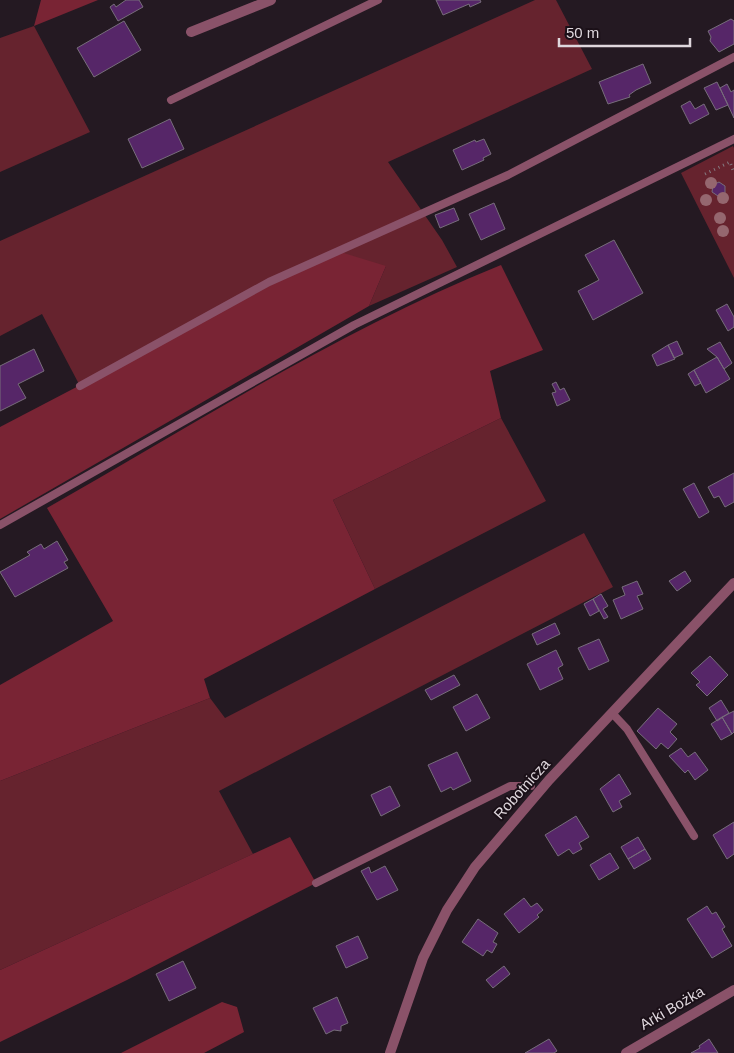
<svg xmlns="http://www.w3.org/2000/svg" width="734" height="1053" font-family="Helvetica,sans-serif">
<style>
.green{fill:#66232e}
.forest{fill:#792434}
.building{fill:#562668;stroke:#776d7b}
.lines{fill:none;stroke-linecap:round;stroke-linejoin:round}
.path{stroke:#857c83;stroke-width:3;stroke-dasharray:1 4;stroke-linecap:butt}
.service{stroke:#8a5269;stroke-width:8}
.minor{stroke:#8a5269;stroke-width:10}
.tertiary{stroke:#8a5269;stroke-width:10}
.tree{fill:#95676f}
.labels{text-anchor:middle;stroke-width:4;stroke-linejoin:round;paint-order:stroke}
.street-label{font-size:15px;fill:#dfd7dd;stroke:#1b1018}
</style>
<rect width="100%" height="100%" fill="#241922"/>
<path class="green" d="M535 0H556L592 69 388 162 442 240 457 267 369 306 386 266 80 386 42 314 0 336V241Z
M34 26 90 132 0 172V38Z
M733 146 734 148V278L681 173Z
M501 418 546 501 375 589 333 500Z
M584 533 613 587 219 791 253 854 0 970V781L210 698 225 718Z"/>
<path class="forest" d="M41 0H98L34 26Z
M337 251 386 266 369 306 0 519V427Z
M501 265 543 350 490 371 501 418 333 500 375 589 204 679 210 698 0 781V685L113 621 47 508C196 423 342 329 501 265Z
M290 837 316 883 127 980 0 1042V970Z
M222 1002 237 1007 244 1032 204 1053H121Z"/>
<path class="building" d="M126 0H139L143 7 118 21 110 7 114 4 116 7Z
M436 0H480L481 2 470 7 469 4 443 15Z
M731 19 734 21V44L719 52 710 41 711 37 708 31Z
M124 21 141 50 94 77 77 48Z
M643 64 651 83 636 90 629 95 630 97 608 104 599 82Z
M717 82 728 105 716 110 704 88Z
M727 84 731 92 734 90V118L720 88Z
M690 101 695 109 704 104 709 114 690 124 681 106Z
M170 119 184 149 142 168 128 139Z
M484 139 491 154 483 158 484 160 462 170 453 150 475 140 476 142Z
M719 182 725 186V194L718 196 712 192 713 185Z
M494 203 505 229 481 240 469 214Z
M454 208 459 220 440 228 435 215Z
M614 240 643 293 593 320 578 291 599 280 585 255Z
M727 304 734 317V327L728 331 716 310Z
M677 341 683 354 674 358 668 345Z
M720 342 732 363 724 369 717 357 707 349Z
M668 345 675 359 657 366 652 355Z
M34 349 44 371 18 384 26 398 0 411V366Z
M717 357 730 379 706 393 694 370Z
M694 370 701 383 695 386 688 374Z
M556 382 560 390 564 388 570 400 557 406 552 393 556 392 552 384Z
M734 473V502L725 507 719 496 714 498 708 487Z
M694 483 709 512 699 518 683 489Z
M57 541 68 560 64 562 68 568 15 597 0 572 30 555 27 552 41 544 44 549Z
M685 571 691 581 677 591 669 581Z
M637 581 643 594 637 596 643 609 621 619 613 600 625 595 622 587Z
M601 594 608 606 603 609 608 617 604 619 593 599Z
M593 599 599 611 590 616 584 604Z
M555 623 560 634 537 645 532 634Z
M599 639 609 661 589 670 578 648Z
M556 650 563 665 558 668 563 679 540 690 527 664Z
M710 656 728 675 707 696 696 685 700 682 691 673Z
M454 675 460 685 431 700 425 690Z
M477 694 490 718 466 731 453 707Z
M721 700 729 713 717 721 709 708Z
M658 708 677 724 670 732 677 739 668 749 661 743 656 749 637 731Z
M734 711V732L732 734 722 717Z
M722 717 732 734 721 740 711 724Z
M681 748 688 757 695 752 708 770 695 780 688 770 685 773 669 756Z
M457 752 471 781 453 790 451 787 441 792 428 765Z
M619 774 631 794 619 801 622 807 613 812 600 789Z
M390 786 400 806 381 816 371 795Z
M576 816 589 837 579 843 582 849 573 854 569 849 558 856 545 835Z
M734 822V854L727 859 713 835Z
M638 837 645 849 628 859 621 847Z
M645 849 651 859 634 869 628 859Z
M610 853 619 868 599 880 590 865Z
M385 866 398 890 377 900 361 871 369 867 371 873Z
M524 898 531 907 537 903 543 910 537 915 539 917 519 933 504 914Z
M707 906 712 914 716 912 725 927 722 929 732 946 712 958 687 919Z
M478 919 498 933 493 942 497 944 492 953 487 950 483 956 462 942Z
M358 936 368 958 346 968 336 946Z
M183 961 196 988 169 1001 156 974Z
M504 966 510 974 493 988 486 980Z
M337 997 348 1023 341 1026V1031L334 1030 326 1034 313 1008Z
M549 1039 557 1051 554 1053H525Z
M709 1039 718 1053H691L700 1048 699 1046Z"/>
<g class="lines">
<path class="path" d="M705 174 730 162 734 173"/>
<path class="service" d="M171 100 378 0
M80 386 269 282 508 175 734 57
M0 525 354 325 734 139
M612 713 627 729 694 836
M316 883 510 786H531"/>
<path class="minor" d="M191 32 271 0
M626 1053 734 990"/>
<path class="tertiary" d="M390 1053 423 958 447 910 475 867 549 780 734 583"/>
</g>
<g class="tree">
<circle cx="711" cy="183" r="6"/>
<circle cx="723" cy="198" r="6"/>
<circle cx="706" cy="200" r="6"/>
<circle cx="720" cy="218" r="6"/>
<circle cx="723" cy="231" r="6"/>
</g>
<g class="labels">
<g class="street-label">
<text transform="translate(522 789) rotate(-48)" y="5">Robotnicza</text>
<text transform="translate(672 1008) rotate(-30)" y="5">Arki Bożka</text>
</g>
</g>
<path d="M559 38v8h131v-8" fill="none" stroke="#dfd7dd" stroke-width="2.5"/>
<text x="566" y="38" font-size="15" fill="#dfd7dd" stroke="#1b1018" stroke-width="4" paint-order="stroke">50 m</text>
</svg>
